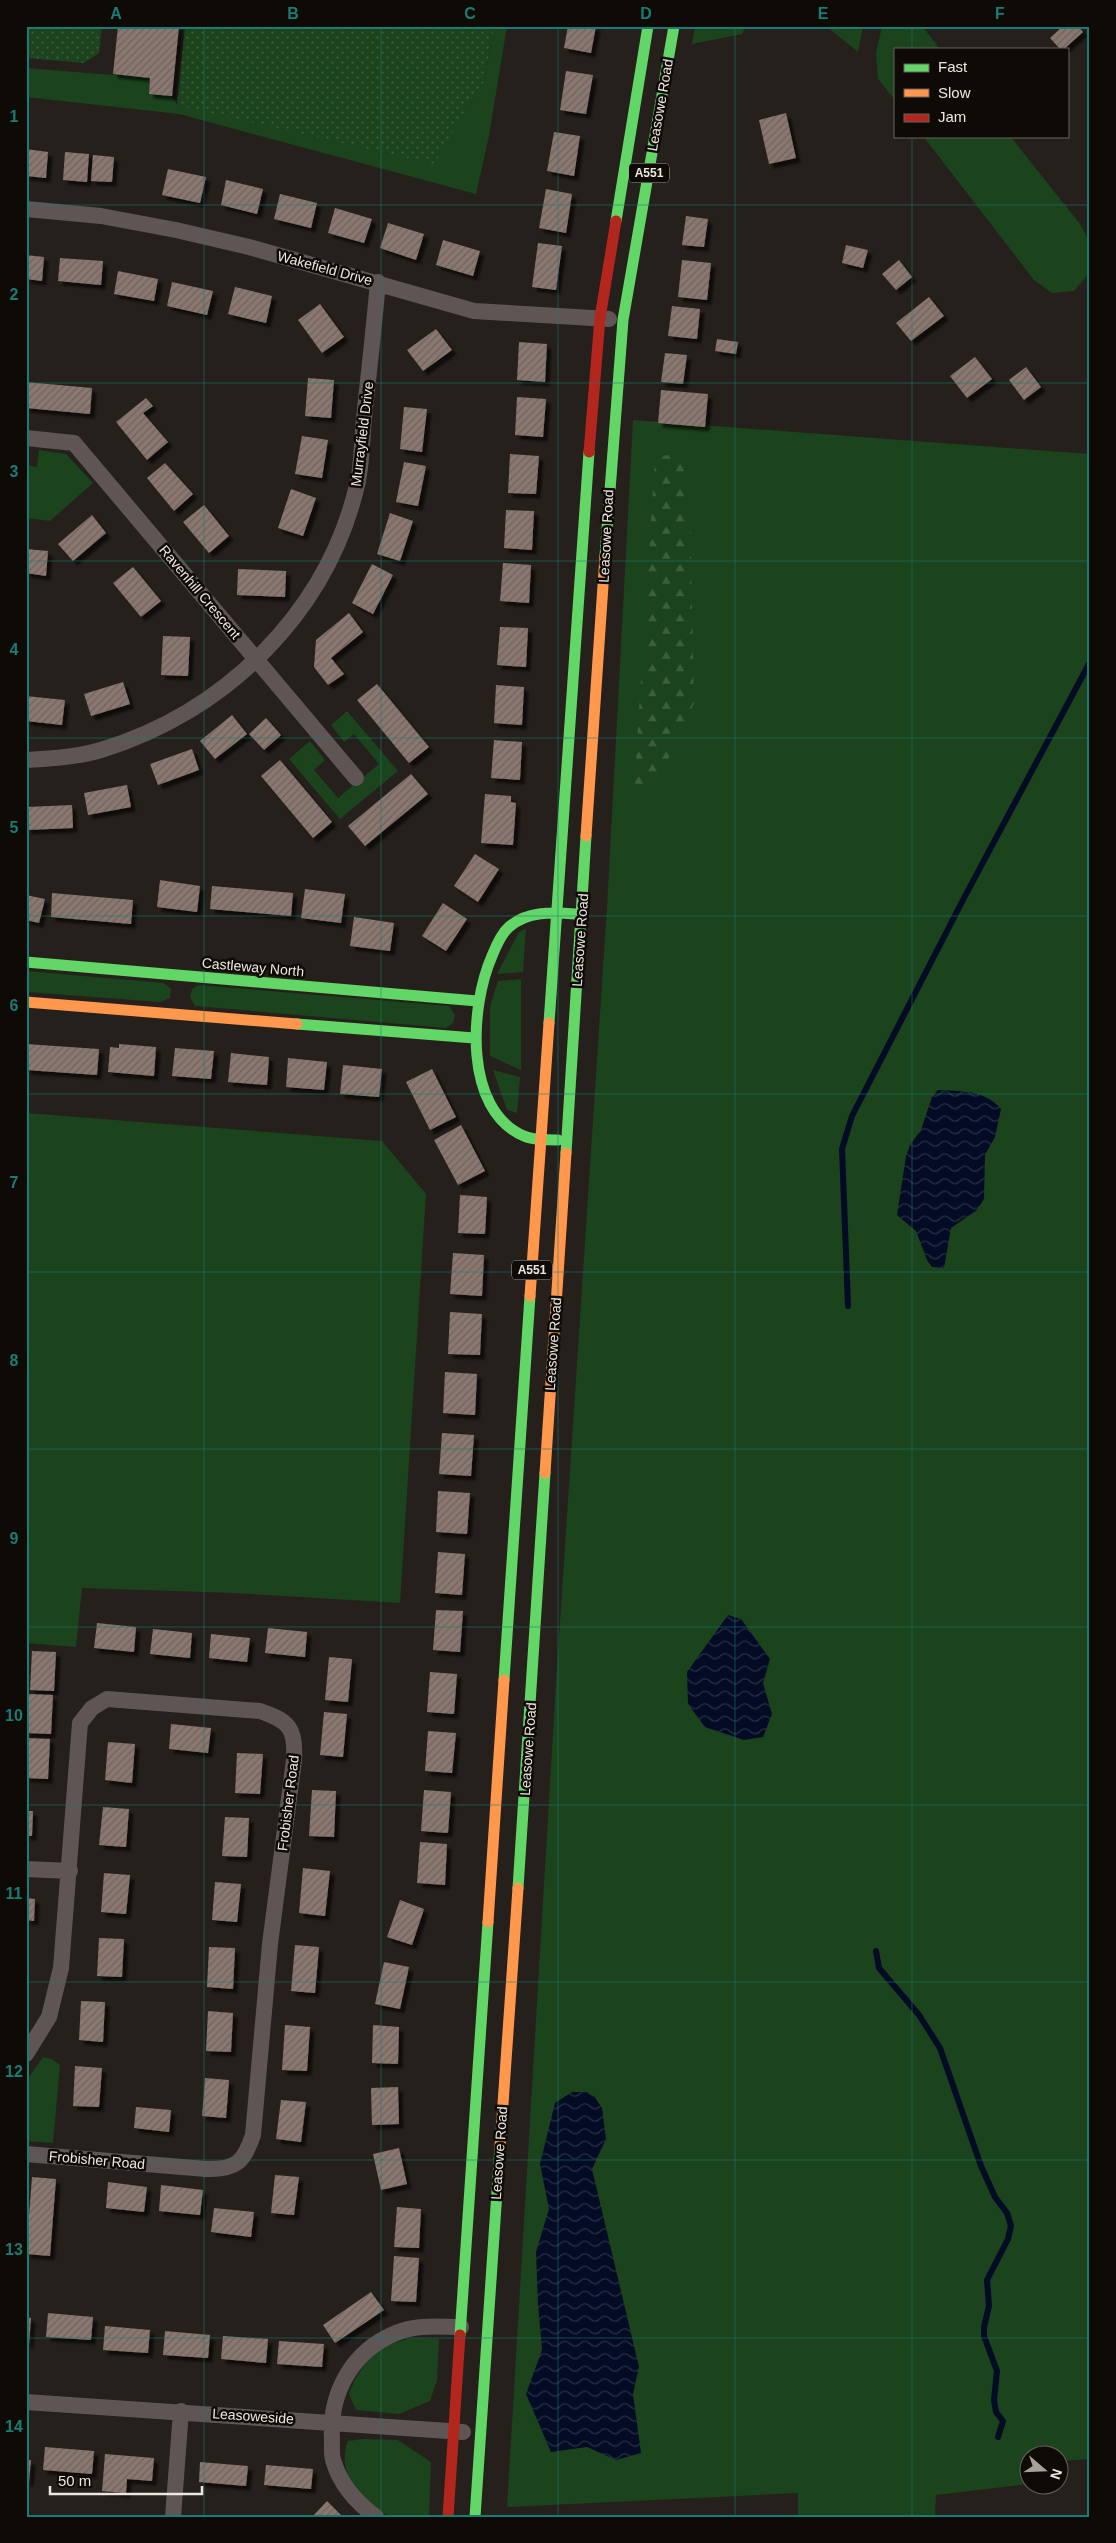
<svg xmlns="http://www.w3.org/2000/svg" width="1116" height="2543" font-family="Helvetica,sans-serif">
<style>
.green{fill:#1b431c}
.forest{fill:url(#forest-firs)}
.park{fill:url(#park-dots)}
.water{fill:url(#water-waves)}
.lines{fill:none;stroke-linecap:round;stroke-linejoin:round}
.stream{stroke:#030c24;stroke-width:6}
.building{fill:url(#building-hatch);filter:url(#shadow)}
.street{stroke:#5f5555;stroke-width:16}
.fast{stroke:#63d668;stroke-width:11}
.slow{stroke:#ff974d;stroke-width:11}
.jam{stroke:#b3261e;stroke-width:11}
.grid{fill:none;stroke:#1a7c74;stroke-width:1;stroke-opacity:0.55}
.labels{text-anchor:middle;stroke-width:5;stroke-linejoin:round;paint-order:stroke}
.shield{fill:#0e0b07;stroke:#aaa5a0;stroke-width:1}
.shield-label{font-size:12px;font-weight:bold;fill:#ede7e1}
.street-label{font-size:14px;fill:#ede7e1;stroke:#0e0b07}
.neatline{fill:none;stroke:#1a7c74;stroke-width:2}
.grid-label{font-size:16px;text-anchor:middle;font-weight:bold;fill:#1a7c74}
</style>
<defs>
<pattern id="forest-firs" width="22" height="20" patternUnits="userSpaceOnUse" patternTransform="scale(1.25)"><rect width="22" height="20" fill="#1b431c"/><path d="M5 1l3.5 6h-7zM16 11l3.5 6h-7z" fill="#3c5e3d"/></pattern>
<pattern id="park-dots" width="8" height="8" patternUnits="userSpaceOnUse" patternTransform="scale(1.25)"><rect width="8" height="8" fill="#1b431c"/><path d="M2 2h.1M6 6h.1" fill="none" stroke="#3c5e3d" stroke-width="1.8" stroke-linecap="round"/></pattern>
<pattern id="water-waves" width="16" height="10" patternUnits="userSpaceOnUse" patternTransform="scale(1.25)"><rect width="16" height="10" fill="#030c24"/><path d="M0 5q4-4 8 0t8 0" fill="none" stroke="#282f44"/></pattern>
<pattern id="building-hatch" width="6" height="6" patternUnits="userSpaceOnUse" patternTransform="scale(1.25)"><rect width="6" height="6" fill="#89776f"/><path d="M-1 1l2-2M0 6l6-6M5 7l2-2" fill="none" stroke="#6f635e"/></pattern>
<filter id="shadow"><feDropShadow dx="4.5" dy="4.5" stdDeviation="1" flood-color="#0009"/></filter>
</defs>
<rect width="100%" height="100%" fill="#25201b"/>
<path class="green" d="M494 26H507L489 136 476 194 179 114 26 97V68L150 78 149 94 172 96 177 105 465 110 484 82Z
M695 26H746L742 34 692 44Z
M826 26H863L858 52Z
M882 26H922L940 49H895V100L878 79 876 53Z
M923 136H1010L1080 224 1090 243V272L1074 291 1052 293 1034 280Z
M633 420 1090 454V2459L1059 2461 1058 2456H1028V2484L936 2495 935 2517H798V2493L507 2507 556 1683 607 907Z
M39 450 66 454 93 483 50 521 26 518V465L37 467Z
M347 711 398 771 340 819 289 759 310 741 325 760 314 770 338 798 379 764 354 734 344 742 331 725Z
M526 928 523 972 497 974 519 932Z
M26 971 164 983 171 989 170 998 160 1002 26 992Z
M521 979V1070L490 1056V1007L498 981Z
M198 985 449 1006 455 1015 453 1023 446 1028 195 1006 190 997 192 989Z
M493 1070 520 1077 517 1113 507 1110Z
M26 1113 382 1141 426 1194 400 1603 235 1593 82 1588 76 1647 26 1643Z
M43 2057 52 2059 60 2065 53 2143 26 2141V2081Z
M439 2339 437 2380 430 2401 399 2414 356 2410 349 2394C359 2367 374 2347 404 2340 414 2337 428 2339 439 2339Z
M363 2439 398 2440 431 2462 429 2517C418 2517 403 2519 393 2517 362 2508 335 2473 348 2441Z"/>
<path class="forest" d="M689 454 694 703 671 755 633 807 655 456Z"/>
<path class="park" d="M26 26H102L99 53 84 63 26 58Z
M185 26H494L484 82 465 110 434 164 177 105Z"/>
<path class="water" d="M938 1090C962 1091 985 1090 1001 1109L995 1137 985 1155 984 1199 977 1210 951 1228 944 1268 932 1267 927 1260 916 1231 897 1215 906 1156 910 1145 921 1130 932 1097Z
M728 1615 741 1619 770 1659 763 1683 772 1714 763 1737 744 1740 705 1727 688 1704 687 1672Z
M572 2092H587L594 2096 602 2108 606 2139 592 2169 639 2367 633 2394 641 2453 616 2460 587 2447 551 2452 526 2394 542 2350 538 2304 536 2252 549 2209 540 2164 555 2103Z"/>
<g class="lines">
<path class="stream" d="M848 1306 842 1149 852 1116 964 898 1090 662
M876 1951 879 1968 919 2015 940 2048 981 2166 995 2197 1007 2213 1011 2226 1008 2239 987 2280 989 2306 984 2327V2336L997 2371 994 2400 996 2412 1003 2421 998 2437"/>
</g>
<path class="building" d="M118 26H179L172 96 149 94 150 78 113 74Z
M568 26H596L591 53 564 48Z
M1063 26H1078L1083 32 1064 49H1060L1050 38Z
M566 71 593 75 586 114 560 110Z
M786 113 796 158 769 164 759 120Z
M554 132 580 136 574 176 547 171Z
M26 149 48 152 46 178 26 176Z
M65 152 89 154 87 182 63 180Z
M93 155 114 157 112 182 91 181Z
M168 169 206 177 200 203 162 195Z
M226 180 263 189 257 214 221 205Z
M546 189 572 194 566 233 539 228Z
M280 194 317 203 311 228 274 219Z
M335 208 372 219 364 243 328 233Z
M686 216 708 219 704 247 682 245Z
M388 223 424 234 416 260 380 248Z
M443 240 480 251 473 276 436 265Z
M538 243 562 246 556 290 532 287Z
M846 245 868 250 863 268 842 263Z
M26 255 44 257 42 281 26 279Z
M60 258 103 261 101 285 58 281Z
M682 260 711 263 707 300 678 297Z
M899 260 912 277 896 290 882 274Z
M118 271 158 279 154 301 114 294Z
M172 282 213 291 207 315 167 306Z
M235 287 272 296 266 323 228 314Z
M929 297 944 316 911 341 896 323Z
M320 304 344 337 322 353 298 320Z
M672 306 700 309 697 339 668 336Z
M436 329 452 350 423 371 407 350Z
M717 339 738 342 736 354 715 351Z
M519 342 547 344 545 382 517 380Z
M665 353 687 355 683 384 661 382Z
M975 357 992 379 967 398 950 376Z
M1026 367 1041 387 1024 400 1009 380Z
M308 378 334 380 331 418 305 416Z
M26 382 92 388 90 414 26 408Z
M661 390 708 394 705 427 658 423Z
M517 397 546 399 543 437 515 435Z
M146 398 153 406 143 413 168 442 147 460 116 422Z
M404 407 427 409 422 452 400 449Z
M302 436 328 440 322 478 295 474Z
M510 454 539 456 536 494 508 493Z
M404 462 426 466 418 506 396 502Z
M165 463 193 494 174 511 147 478Z
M291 489 316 498 303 536 278 528Z
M204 505 229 536 209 553 183 522Z
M506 510 534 511 532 550 504 548Z
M390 513 413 521 400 561 377 554Z
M92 515 106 533 73 561 58 544Z
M26 549 48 551 46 576 26 573Z
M503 563 531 565 529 603 500 601Z
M372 564 393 575 373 614 352 603Z
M133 567 161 601 141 617 113 583Z
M238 569 286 571 285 597 237 595Z
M349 613 363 632 331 658 344 674 328 685 314 667 316 640Z
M500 627 528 628 526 667 497 665Z
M163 636 190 637 188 676 161 675Z
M123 682 130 704 91 716 84 694Z
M377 684 429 747 409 763 357 700Z
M496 685 524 687 522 725 494 723Z
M26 696 65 700 62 725 26 721Z
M232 715 247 734 215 759 200 741Z
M266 718 281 735 264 750 249 734Z
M494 740 522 742 520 780 491 778Z
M192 749 199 770 158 785 150 764Z
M280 760 332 822 313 838 261 776Z
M411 774 428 794 365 846 348 826Z
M127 785 131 807 88 815 84 793Z
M485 794 511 796V802L516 803 513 845 481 843Z
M72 805 73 828 27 830 26 807Z
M475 854 499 869 478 902 454 886Z
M160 880 200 886 197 912 157 907Z
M212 886 293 893 291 916 210 909Z
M305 889 345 894 341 923 301 918Z
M52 893 133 900 131 924 51 917Z
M26 895 45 899 39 923 26 920Z
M443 903 467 919 446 951 422 936Z
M354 917 394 923 390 951 350 946Z
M26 1044 99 1049 97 1075 26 1070Z
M119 1044 156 1047 154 1076 108 1072 110 1047 119 1048Z
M175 1048 214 1051 211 1079 172 1076Z
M231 1053 269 1057 267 1085 228 1082Z
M288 1058 327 1062 324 1090 286 1087Z
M343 1065 382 1069 379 1097 340 1094Z
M432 1069 456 1117 430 1130 406 1082Z
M461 1125 485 1171 458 1185 434 1140Z
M460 1195 487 1197 485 1234 458 1233Z
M453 1253 484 1255 482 1296 450 1294Z
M450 1312 482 1314 480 1355 448 1354Z
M445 1372 477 1374 475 1415 443 1413Z
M442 1433 474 1435 471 1476 439 1474Z
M438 1491 470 1493 467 1534 436 1532Z
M438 1552 465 1554 462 1595 435 1593Z
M436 1610 463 1611 460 1652 433 1650Z
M97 1623 136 1627 134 1652 94 1648Z
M268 1628 307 1632 305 1657 265 1653Z
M153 1629 192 1633 190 1658 150 1654Z
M211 1634 250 1638 247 1662 209 1658Z
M32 1651 56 1652 54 1691 30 1690Z
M329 1657 352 1659 348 1702 325 1700Z
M430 1672 457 1674 454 1714 427 1712Z
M28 1694 53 1695 51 1734 26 1733Z
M324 1712 347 1714 343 1757 320 1755Z
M171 1724 211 1728 208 1753 169 1749Z
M428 1731 456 1733 452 1773 425 1771Z
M26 1738 50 1739 48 1779 26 1778Z
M108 1742 135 1744 132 1783 105 1780Z
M237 1753 263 1754 260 1794 235 1793Z
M312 1790 336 1791 334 1837 309 1836Z
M424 1790 451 1792 448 1833 421 1831Z
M103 1807 129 1809 126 1847 99 1845Z
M26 1811H33L32 1836H26Z
M225 1817 249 1818 247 1857 222 1856Z
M420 1842 447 1844 445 1885 417 1883Z
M303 1868 330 1871 325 1916 299 1913Z
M104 1873 130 1875 126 1914 101 1912Z
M215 1882 241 1884 237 1922 212 1920Z
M26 1898 35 1899 34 1921 26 1920Z
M400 1900 424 1909 412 1945 387 1937Z
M99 1938 124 1939 122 1977 97 1976Z
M295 1945 319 1947 315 1993 291 1991Z
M209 1947 235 1948 233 1989 207 1987Z
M384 1962 409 1967 400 2009 375 2004Z
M81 2001 105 2002 103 2042 79 2040Z
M208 2011 233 2013 231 2052 206 2051Z
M285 2025 310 2027 307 2071 282 2070Z
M373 2025 399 2027 398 2064 372 2063Z
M75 2066 102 2068 99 2107 73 2106Z
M205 2078 229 2080 226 2118 202 2116Z
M398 2087 399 2124 372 2125 371 2088Z
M281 2100 306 2102 301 2142 276 2139Z
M136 2107 171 2110 169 2132 134 2128Z
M399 2148 407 2184 381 2190 373 2154Z
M275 2175 299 2177 294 2215 271 2213Z
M32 2177 56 2179 50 2256 26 2254Z
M108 2182 147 2187 144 2212 106 2208Z
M161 2185 203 2190 200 2215 159 2211Z
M397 2207 421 2209 419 2248 394 2247Z
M214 2208 254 2212 251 2237 211 2232Z
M394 2256 419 2258 416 2302 391 2301Z
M371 2292 384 2310 335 2343 323 2325Z
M48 2313 93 2317 91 2340 46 2337Z
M26 2317 31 2318 29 2344H26Z
M105 2326 150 2330 148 2353 103 2350Z
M165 2331 210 2335 208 2358 163 2355Z
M223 2336 268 2339 266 2363 221 2359Z
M279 2341 324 2344 322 2367 277 2364Z
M45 2447 94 2451 92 2474 43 2470Z
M105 2454 154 2458 152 2481 127 2479 126 2493 102 2491Z
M26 2460H31L29 2482H26Z
M200 2462 248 2466 246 2486 199 2482Z
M266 2465 313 2469 311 2489 264 2485Z
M327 2501 343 2517H312Z"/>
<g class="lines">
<path class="street" d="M26 209 101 216 176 230 249 247 474 311 609 319
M26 438 74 443 356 778
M26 760C51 759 78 757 101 750 226 712 329 611 358 481 362 461 362 438 364 418 369 372 374 327 378 282
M26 1869 70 1871
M26 2054 49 2017 61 1968 80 1723 92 1708 107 1699 260 1711C289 1721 296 1728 294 1760L270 1944 253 2135C244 2162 236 2170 206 2169L26 2154
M26 2402 463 2432
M173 2517 181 2411
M376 2517C357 2503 341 2485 334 2463 331 2456 332 2447 332 2440 329 2393 352 2351 396 2333 417 2324 439 2327 461 2327"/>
<path class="fast" d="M616 221 648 26
M605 556 623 320 674 26
M26 962 477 1001
M549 1023 589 452
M297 1024 474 1038
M558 1140C547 1139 534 1141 524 1136 463 1110 470 1006 492 956 496 946 501 934 509 927 527 911 553 912 575 914
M566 1153 586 836
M504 1680 530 1296
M518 1888 545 1473
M460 2335 488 1922
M475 2517 500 2147"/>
<path class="slow" d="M586 836 605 556
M26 1002 297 1024
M530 1296 549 1023
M545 1473 566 1153
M488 1922 504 1680
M500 2147 518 1888"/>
<path class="jam" d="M589 452 600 318 616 221
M448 2517 460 2335"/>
</g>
<path class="grid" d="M204 26V2517M381 26V2517M558 26V2517M735 26V2517M912 26V49M912 136V2517M26 205H1090M26 383H1090M26 561H1090M26 738H1090M26 916H1090M26 1094H1090M26 1272H1090M26 1449H1090M26 1627H1090M26 1805H1090M26 1982H1090M26 2160H1090M26 2338H1090"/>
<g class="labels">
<g class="shield">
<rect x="629" y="163.5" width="40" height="19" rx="4"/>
<rect x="512" y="1260.5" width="40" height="19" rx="4"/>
</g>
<g class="shield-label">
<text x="649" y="177">A551</text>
<text x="532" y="1274">A551</text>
</g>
<g class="street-label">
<text transform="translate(660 105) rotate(-80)" y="5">Leasowe Road</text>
<text transform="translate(325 268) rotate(15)" y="5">Wakefield Drive</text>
<text transform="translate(362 434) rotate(-83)" y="5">Murrayfield Drive</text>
<text transform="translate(606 536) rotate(-87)" y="5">Leasowe Road</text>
<text transform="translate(200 592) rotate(50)" y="5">Ravenhill Crescent</text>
<text transform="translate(580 940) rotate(-86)" y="5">Leasowe Road</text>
<text transform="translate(253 967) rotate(5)" y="5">Castleway North</text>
<text transform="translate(553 1344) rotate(-86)" y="5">Leasowe Road</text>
<text transform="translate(528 1749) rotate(-86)" y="5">Leasowe Road</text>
<text transform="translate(288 1803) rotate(-83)" y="5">Frobisher Road</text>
<text transform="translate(499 2153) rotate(-86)" y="5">Leasowe Road</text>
<text transform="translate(97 2160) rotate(5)" y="5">Frobisher Road</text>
<text transform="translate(253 2416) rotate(4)" y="5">Leasoweside</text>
</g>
</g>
<rect width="1116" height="2543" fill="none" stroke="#0e0b07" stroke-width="55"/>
<rect x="894" y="48" width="175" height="90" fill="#0e0b07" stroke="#67635e"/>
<rect x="904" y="64" width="25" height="8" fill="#63d668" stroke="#67635e"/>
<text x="938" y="72" font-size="15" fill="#ede7e1">Fast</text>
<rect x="904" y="89" width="25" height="8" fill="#ff974d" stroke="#67635e"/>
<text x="938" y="98" font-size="15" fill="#ede7e1">Slow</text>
<rect x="904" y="114" width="25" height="8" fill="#b3261e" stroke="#67635e"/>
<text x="938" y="122" font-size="15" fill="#ede7e1">Jam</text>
<g transform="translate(1044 2470) rotate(109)"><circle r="24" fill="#0e0b07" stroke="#67635e"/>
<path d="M0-4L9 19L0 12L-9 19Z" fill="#a7a19c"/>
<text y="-8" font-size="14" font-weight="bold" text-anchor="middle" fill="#ede7e1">N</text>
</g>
<path d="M50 2486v8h152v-8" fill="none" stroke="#ede7e1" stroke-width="2.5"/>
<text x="58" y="2486" font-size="15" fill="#ede7e1" stroke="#0e0b07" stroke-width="4" paint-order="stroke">50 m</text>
<rect x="28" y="28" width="1060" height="2488" class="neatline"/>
<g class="grid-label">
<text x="116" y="19">A</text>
<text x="293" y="19">B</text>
<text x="470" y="19">C</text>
<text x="646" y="19">D</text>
<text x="823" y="19">E</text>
<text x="1000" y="19">F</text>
<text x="14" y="122">1</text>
<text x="14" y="300">2</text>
<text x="14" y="477">3</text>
<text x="14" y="655">4</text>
<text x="14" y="833">5</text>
<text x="14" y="1011">6</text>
<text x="14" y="1188">7</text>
<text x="14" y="1366">8</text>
<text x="14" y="1544">9</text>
<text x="14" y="1721">10</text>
<text x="14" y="1899">11</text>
<text x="14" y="2077">12</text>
<text x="14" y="2255">13</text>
<text x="14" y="2432">14</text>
</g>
</svg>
